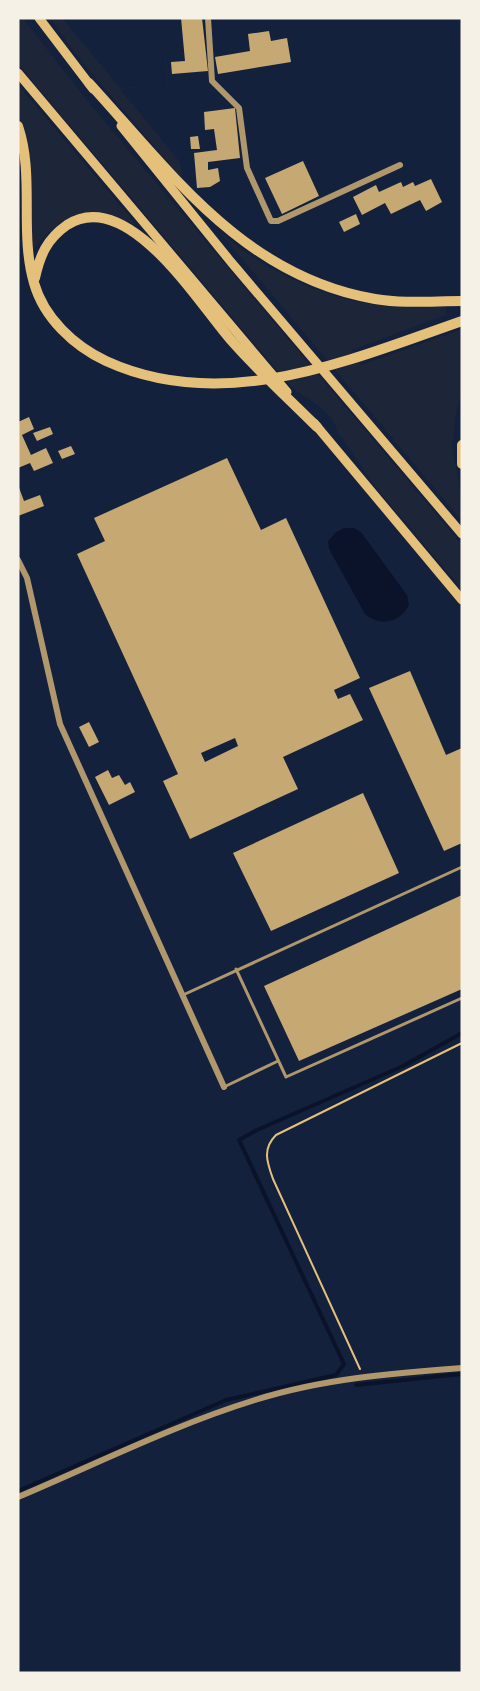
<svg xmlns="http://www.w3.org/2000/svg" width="480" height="1691" font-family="Figtree,sans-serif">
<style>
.green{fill:#1d2539}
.water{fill:#0b132b}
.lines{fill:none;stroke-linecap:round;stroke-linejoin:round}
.stream{stroke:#0b132b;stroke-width:4}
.building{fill:#c6a872;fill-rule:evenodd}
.path{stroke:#e5c07b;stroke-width:2}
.service{stroke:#b1986c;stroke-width:3}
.minor{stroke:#b1986c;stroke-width:6}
.primary{stroke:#e5c07b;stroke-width:9}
.motorway{stroke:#e5c07b;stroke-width:10}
</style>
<rect width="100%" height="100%" fill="#14213d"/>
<path class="green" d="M18 18H23L88 102 462 545V589L377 489 337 431C336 413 305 398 291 387L18 64Z
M50 18H62L120 88 167 84 162 18 168 84 120 89 180 162 183 180 78 57Z
M18 85 135 223V225C86 206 69 207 33 250L26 144 18 115Z
M217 229C261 270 327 301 387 306 406 308 427 306 447 305L445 315 352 350 361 365 462 329V390L456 413 452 447 462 498V521Z"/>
<path class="water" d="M344 528H354L361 532 407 595 409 605C400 623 380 627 365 614L329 549 328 541 335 533Z"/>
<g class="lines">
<path class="stream" d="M356 1385 462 1374
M18 1491 226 1400 336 1375 344 1364 239 1140 257 1130 403 1066 462 1033"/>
</g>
<path class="building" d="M181 18H202L208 71 172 74 171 62 185 61Z
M269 31 271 41 287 38 291 62 218 74 215 57 250 51 248 34Z
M235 108 240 158 208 162V170L218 168 220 181 210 187 197 188 194 153 217 150 214 129 205 130 204 112Z
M198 136 200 149H191L190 137Z
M303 161 319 196 282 214 265 178Z
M431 179 442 202 426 211 420 200 391 214 385 203 362 215 353 197 376 185 379 192 401 182 403 187 413 182 415 186Z
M356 214 360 224 344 232 339 222Z
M29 417 34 429 22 435 31 455 46 448 53 463 34 471 30 463 18 468V422Z
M50 427 53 434 37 441 33 433Z
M71 446 75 454 62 459 58 451Z
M227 458 261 530 286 518 360 678 334 690 338 699 350 694 363 720 283 757 298 789 190 839 163 781 178 774 77 554 105 541 94 518ZM235 738 238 746 205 762 201 753Z
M18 485 24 501 40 495 44 506 18 516Z
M410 671 446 755 462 748V843L444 851 369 688Z
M89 722 99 742 89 747 79 727Z
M108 770 112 778 119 775 125 785 130 782 135 792 109 805 95 777Z
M363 793 399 873 271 931 233 853Z
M462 895V989L299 1061 264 986Z"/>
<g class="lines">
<path class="path" d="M360 1369 273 1179C267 1162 262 1149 276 1135L462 1043"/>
<path class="service" d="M236 969 286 1077 462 998
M183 995 462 867
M226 1086 278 1061"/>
<path class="minor" d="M208 18 212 81 239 108 247 168 271 221H278L400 165
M18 560 27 578 60 724 224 1087
M18 1497C96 1464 174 1425 255 1400 321 1379 393 1373 462 1368"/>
<path class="primary" d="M39 18 93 89
M18 73 287 392
M121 126 231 262 462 534
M314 423 462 600"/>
<path class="motorway" d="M89 83C172 174 245 277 375 299 404 304 433 301 462 301
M18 126C35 176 19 232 34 283 44 318 74 346 106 361 224 415 350 360 462 321
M35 278C40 255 47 239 67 225 127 186 197 301 230 339 257 370 288 398 317 427
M462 445V464"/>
</g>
<rect width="480" height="1691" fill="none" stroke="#f6f1e7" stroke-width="39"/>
</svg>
